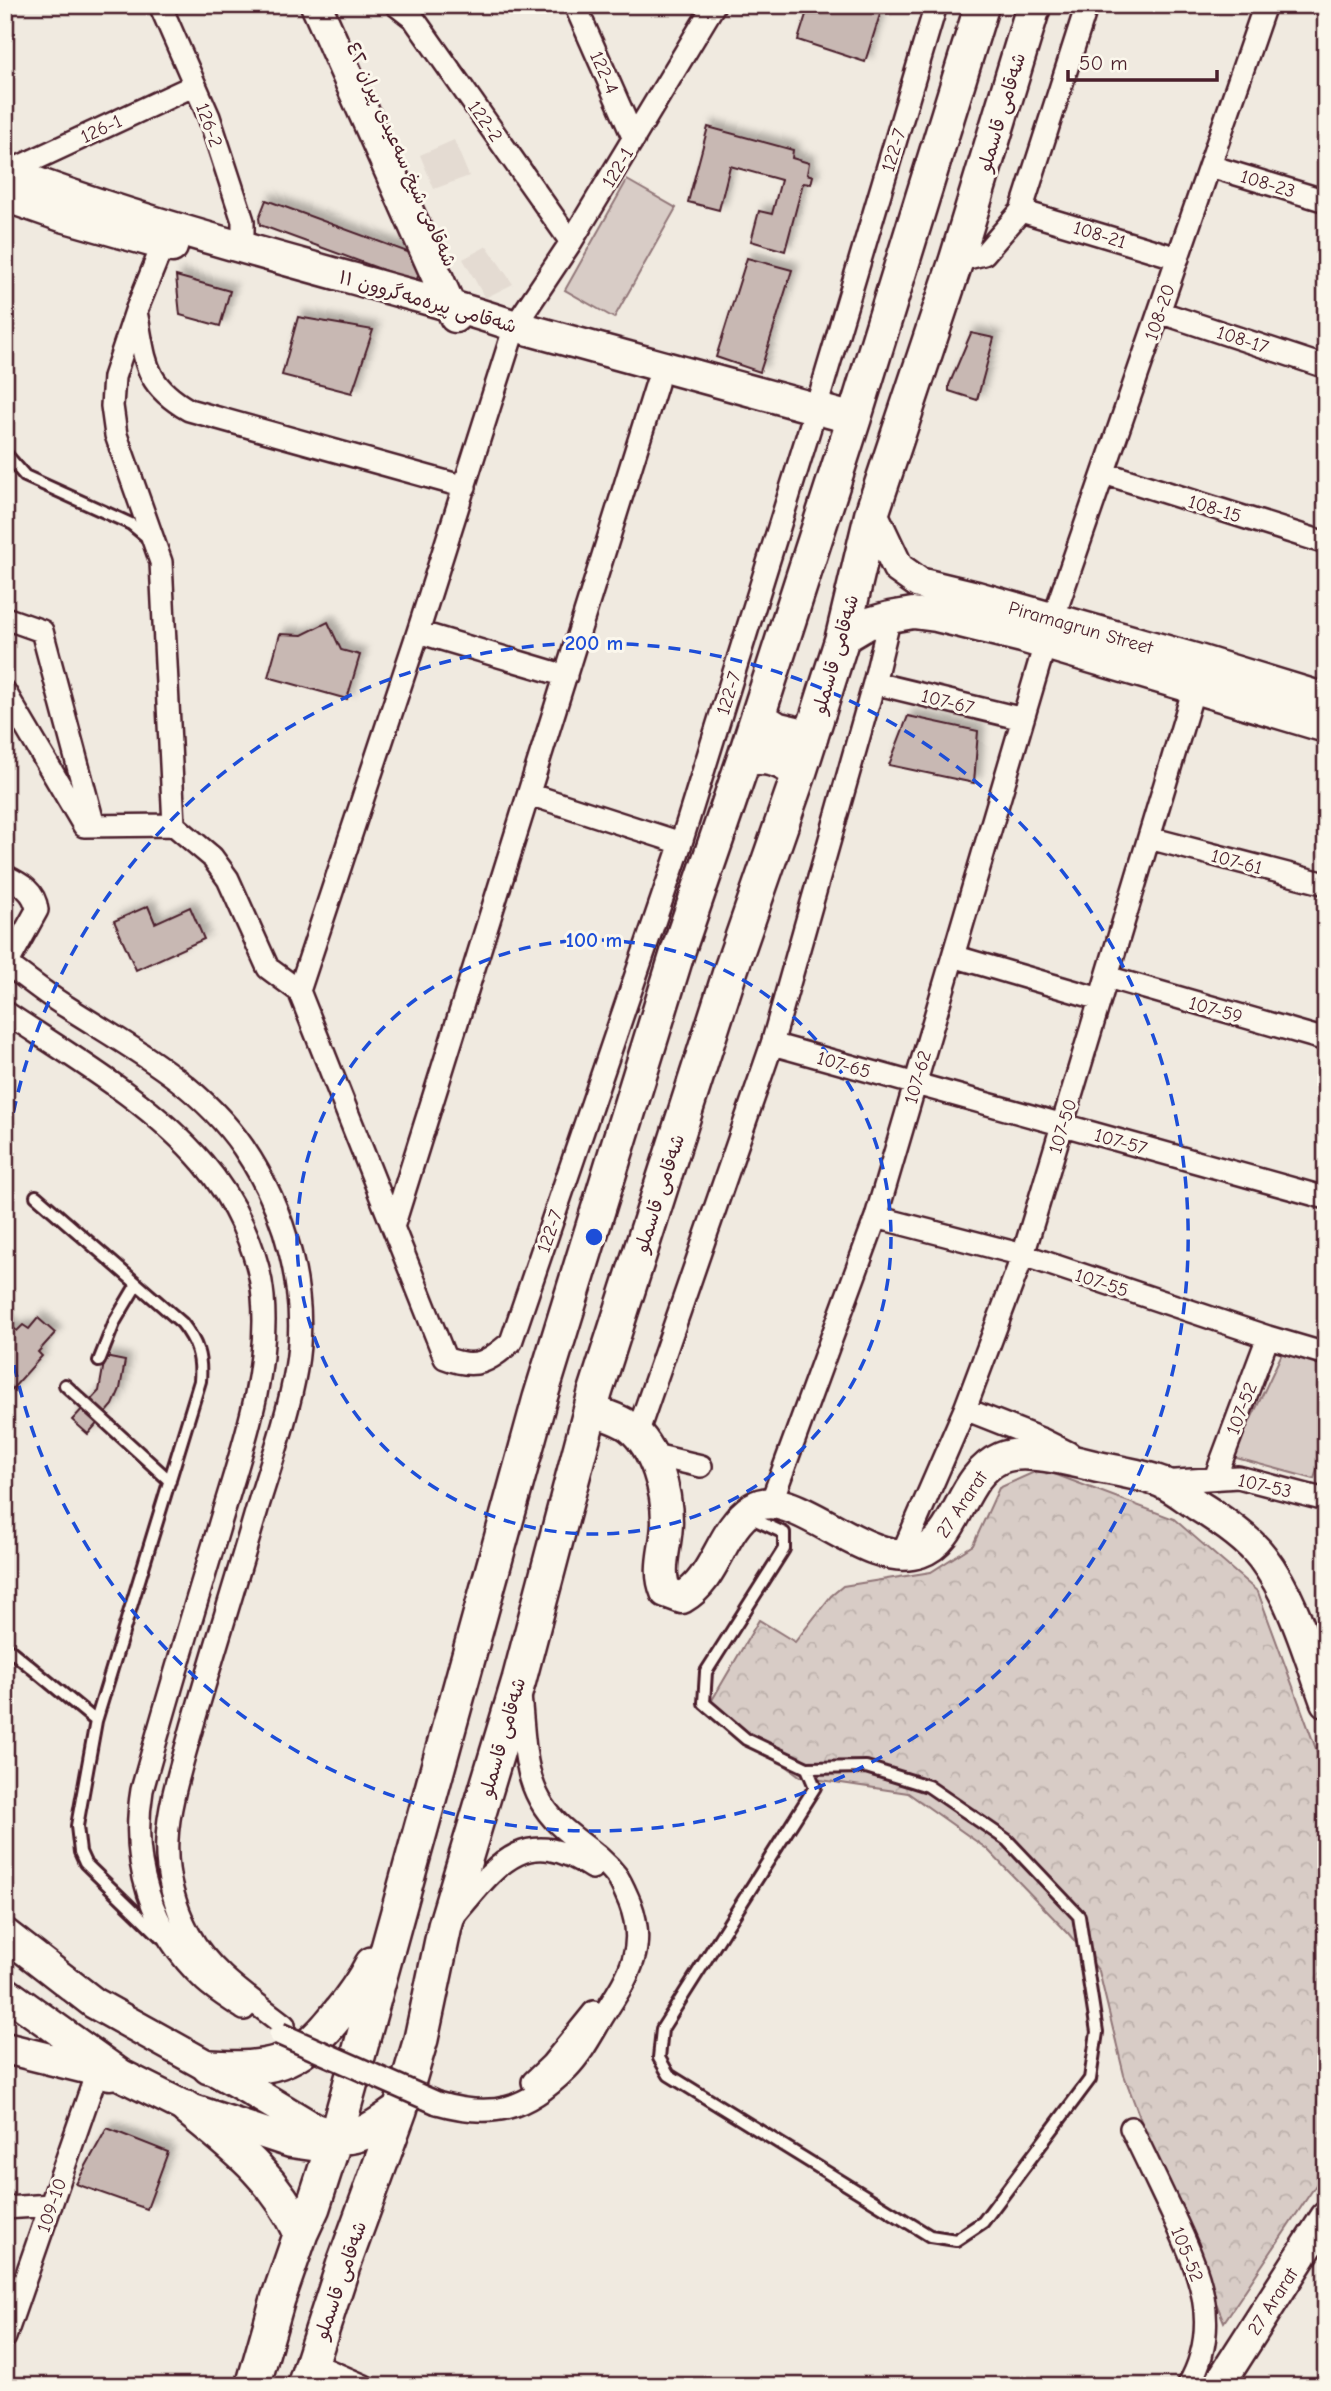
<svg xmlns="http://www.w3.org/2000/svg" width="1331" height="2391" font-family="'Comic Neue','Playpen Sans Arabic',sans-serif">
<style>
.built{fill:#e4dbd2}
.forest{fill:url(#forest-crowns);stroke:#917678;stroke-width:2}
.green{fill:#d8ccc6;stroke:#917678;stroke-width:2}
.building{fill:#c8b8b3;stroke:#4a1f2b;stroke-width:2;filter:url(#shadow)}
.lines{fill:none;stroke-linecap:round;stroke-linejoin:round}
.lane-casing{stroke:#4a1f2b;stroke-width:16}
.street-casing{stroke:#4a1f2b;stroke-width:26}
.secondary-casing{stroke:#4a1f2b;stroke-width:35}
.primary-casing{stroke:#4a1f2b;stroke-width:38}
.lane{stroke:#fbf7ec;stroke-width:10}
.street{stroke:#fbf7ec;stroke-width:21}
.secondary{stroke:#fbf7ec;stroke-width:30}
.primary{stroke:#fbf7ec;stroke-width:33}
.street-bridge-casing{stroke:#4a1f2b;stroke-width:26;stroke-linecap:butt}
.street-bridge{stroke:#fbf7ec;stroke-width:21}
.ring{fill:none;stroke:#1d4ed8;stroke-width:3.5;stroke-dasharray:12 9}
.labels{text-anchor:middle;stroke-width:6;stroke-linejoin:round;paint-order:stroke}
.street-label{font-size:19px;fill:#4a1f2b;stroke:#fbf7ec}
.centre{fill:#1d4ed8;stroke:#fbf7ec;stroke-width:3.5}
.ring-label{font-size:21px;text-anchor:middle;font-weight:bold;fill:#1d4ed8;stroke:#fbf7ec;stroke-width:6;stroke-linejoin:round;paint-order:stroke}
</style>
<defs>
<pattern id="forest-crowns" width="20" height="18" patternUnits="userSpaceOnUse" patternTransform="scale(1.75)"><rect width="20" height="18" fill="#d8ccc6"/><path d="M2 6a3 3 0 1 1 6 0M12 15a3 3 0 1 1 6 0" fill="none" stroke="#bbafaa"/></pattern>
<filter id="shadow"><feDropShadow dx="6" dy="-6" stdDeviation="3.5" flood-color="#0004"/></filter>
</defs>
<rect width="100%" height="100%" fill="#f0eae0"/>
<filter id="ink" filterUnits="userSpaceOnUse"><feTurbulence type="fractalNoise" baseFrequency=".0143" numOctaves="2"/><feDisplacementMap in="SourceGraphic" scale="14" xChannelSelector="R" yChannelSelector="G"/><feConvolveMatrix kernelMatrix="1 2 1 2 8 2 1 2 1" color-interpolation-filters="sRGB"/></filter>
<g filter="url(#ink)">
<path class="built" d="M454 140 469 176 434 189 420 155Z
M487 246 513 284 485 298 463 259Z"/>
<path class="forest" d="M1041 1469 1174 1519 1258 1592 1326 1776V2170L1224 2322 1149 2142 1124 2075 1099 1971 1068 1933 987 1849 908 1793 801 1777 708 1707 759 1620 795 1642 831 1596 843 1586 931 1572 973 1545 999 1488Z"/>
<path class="green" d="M627 180 676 208 614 318 565 290Z
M1285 1347 1326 1361V1440L1314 1479 1233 1457Z"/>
<path class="building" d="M809 5H883L865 62 798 40Z
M708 127 793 150 792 158 809 163 807 174 813 176 811 184 803 183 785 251 751 241 759 211 772 214 781 180 730 166 719 210 688 202Z
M266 200 424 258 416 282 260 225 259 218Z
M747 258 792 270 760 372 716 357Z
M176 276 230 291 220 326 180 315Z
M298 317 373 330 352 393 282 375Z
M971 333 994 338 977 400 949 391V385Z
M328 622 341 650 360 655 347 699 268 677 280 634 302 635Z
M908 716 978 731 974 783 889 765Z
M148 906 155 923 190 907 204 939 136 970 114 921Z
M38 1318 55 1333 38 1352 42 1356 5 1397V1321L17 1331 23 1325 29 1329Z
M105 1357 125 1361 120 1389 113 1405 88 1434 72 1420 99 1391Z
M107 2128 168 2152 147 2209 76 2184Z"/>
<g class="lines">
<defs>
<path id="lane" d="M5 453 25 476 131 524 148 538
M36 1196 182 1323C197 1342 202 1357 200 1381L96 1721 77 1826 80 1852 85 1863 161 1937
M99 1361 115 1321 137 1284
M65 1385 170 1481
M749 1517 784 1533V1549L706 1672 704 1703 746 1739 807 1768 815 1787 662 2029 659 2058 669 2075 930 2236 956 2240 983 2222 1090 2079 1097 2032 1079 1916 1007 1840 928 1786 866 1767 807 1768
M5 1646 96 1721"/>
<path id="street" d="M160 5 209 117 243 221V248
M396 5 414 19 571 242
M575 5 634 139
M714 5 571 242 515 326 418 632 299 991 445 1358C476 1370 488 1362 511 1342L681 843 816 408 936 5
M1210 166 1326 201
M8 172 195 85
M1021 211 1178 258
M168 232 136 311 114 377 112 406 116 435 161 562 174 825
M956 261 984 254 1021 211 1087 5
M136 312C146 360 142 383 189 410L465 487
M1159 312 1326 367
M1104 473 1326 543
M5 618 42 631 94 826
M1053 619 1265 5
M418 632 566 676
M874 683 1023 719
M5 692 84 826 174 825 212 857 228 879 268 968 299 991
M529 794 681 843
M1149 838 1326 884
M5 876C21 884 35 891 37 910L5 968
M953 956 1100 999
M5 963C26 977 45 994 67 1007 131 1048 198 1082 243 1147 286 1210 309 1294 296 1369 288 1416 271 1463 257 1509 236 1582 213 1654 192 1727 171 1804 149 1857 189 1934 210 1973 251 1999 284 2025
M1107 977 1326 1040
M5 1012C71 1056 151 1102 203 1163 233 1198 259 1251 263 1297 270 1377 240 1454 218 1530 192 1616 166 1703 142 1790 130 1862 150 1930 205 1981 217 1992 231 2000 244 2009
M772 1044 1326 1198
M876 1217 1023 1255 1268 1337 1326 1354
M393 1227 657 383
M965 1409 1041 1439 1069 1453
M637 1434 772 1044 874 683 890 617
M650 1454 701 1466
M1215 1478 1268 1337
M1161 1482 1238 1477 1326 1500
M771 1503 876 1217 1045 644
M902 1554 965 1409 1023 1255 1194 688
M453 1917C495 1867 524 1822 592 1868
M533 2082 551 2065 594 2012
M437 2103C493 2119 526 2110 567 2069 582 2054 592 2034 603 2016 627 1978 648 1950 630 1903 626 1894 622 1883 616 1875 594 1846 559 1835 540 1800 523 1770 524 1731 520 1696
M1131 2128C1145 2156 1158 2184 1171 2211 1198 2269 1224 2324 1188 2386
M5 2208 51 2205
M5 2337 97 2072
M311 2363 364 2386"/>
<path id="secondary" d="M316 5 455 317
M5 171C118 214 235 246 351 278 406 294 461 307 515 326L854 419
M5 196 62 216 172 247
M872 513 898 568 919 583 977 597 1195 659 1326 699
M842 639 869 623 890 617 913 613 936 616 1022 637 1326 727
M590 1409C603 1415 620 1419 630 1427 656 1448 667 1491 667 1522 667 1546 656 1569 666 1592L682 1598C717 1578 720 1530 753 1508 792 1482 865 1571 920 1552 959 1539 959 1476 1001 1458 1023 1448 1070 1460 1094 1466 1116 1471 1140 1474 1161 1482 1173 1487 1185 1497 1197 1505 1218 1518 1247 1537 1262 1557 1294 1599 1308 1653 1326 1702
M5 1934 94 2003 247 2088 315 2129 336 2136
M5 1992 121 2075 187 2108 291 2142 312 2145 336 2136
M5 2048 110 2074
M1218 2386 1326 2217"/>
<path id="primary" d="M758 717 777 729 811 737
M744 759C766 755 782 759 799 774
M209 2067C268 2070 297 2066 335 2018 350 2000 362 1984 372 1964
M187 2108C236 2148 273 2175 301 2233
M336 2136C361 2141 380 2123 400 2110
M253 2386 278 2299 301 2233 313 2207 336 2136 540 1398 678 951 744 759 854 419 982 5
M304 2386 343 2266 400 2110 421 2039 445 1926 519 1680 595 1393 729 975 799 774 842 639 872 513 956 261 1034 5"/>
</defs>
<use href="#lane" class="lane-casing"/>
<use href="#street" class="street-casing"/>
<use href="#secondary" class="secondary-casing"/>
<use href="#primary" class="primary-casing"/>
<use href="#lane" class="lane"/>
<use href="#street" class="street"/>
<use href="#secondary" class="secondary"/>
<use href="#primary" class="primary"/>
<defs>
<path id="street-bridge" d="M280 2034 437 2103"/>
</defs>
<use href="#street-bridge" class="street-bridge-casing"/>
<use href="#street-bridge" class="street-bridge"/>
</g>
</g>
<g class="ring">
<circle cx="594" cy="1237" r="297"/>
<path d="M6 1154A594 594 0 1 1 6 1320"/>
</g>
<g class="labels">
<g class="street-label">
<text transform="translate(605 72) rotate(66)" y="7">122-4</text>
<text transform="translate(1001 112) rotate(-73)" y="7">شەقامی قاسملو</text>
<text transform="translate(486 121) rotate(55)" y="7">122-2</text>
<text transform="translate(210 125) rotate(70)" y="7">126-2</text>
<text transform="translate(101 128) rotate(-25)" y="7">126-1</text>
<text transform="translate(893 150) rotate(-73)" y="7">122-7</text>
<text transform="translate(402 154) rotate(66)" y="7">شەقامی شیخ سەعیدی پیران ٤٢</text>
<text transform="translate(617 167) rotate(-59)" y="7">122-1</text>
<text transform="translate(1268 183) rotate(17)" y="7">108-23</text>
<text transform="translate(1100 234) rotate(17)" y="7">108-21</text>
<text transform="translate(428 301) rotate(16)" y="7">شەقامی پیرەمەگروون ١١</text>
<text transform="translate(1159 312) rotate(-71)" y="7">108-20</text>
<text transform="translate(1243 339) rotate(18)" y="7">108-17</text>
<text transform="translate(1215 508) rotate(17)" y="7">108-15</text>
<text transform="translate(1081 627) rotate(16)" y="7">Piramagrun Street</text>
<text transform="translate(835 654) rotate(-74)" y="7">شەقامی قاسملو</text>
<text transform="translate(728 693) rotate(-73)" y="7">122-7</text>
<text transform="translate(948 701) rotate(14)" y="7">107-67</text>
<text transform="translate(1237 861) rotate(15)" y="7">107-61</text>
<text transform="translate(1216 1009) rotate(16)" y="7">107-59</text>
<text transform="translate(844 1064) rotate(16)" y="7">107-65</text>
<text transform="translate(917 1077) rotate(-74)" y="7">107-62</text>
<text transform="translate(1062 1126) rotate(-73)" y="7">107-50</text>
<text transform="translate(1121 1141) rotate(16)" y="7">107-57</text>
<text transform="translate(659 1193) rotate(-72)" y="7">شەقامی قاسملو</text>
<text transform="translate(549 1231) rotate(-71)" y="7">122-7</text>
<text transform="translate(1102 1282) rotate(18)" y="7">107-55</text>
<text transform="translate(1241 1408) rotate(-69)" y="7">107-52</text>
<text transform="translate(1265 1485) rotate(13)" y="7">107-53</text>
<text transform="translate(961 1504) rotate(-56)" y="7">27 Ararat</text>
<text transform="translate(502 1737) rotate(-74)" y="7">شەقامی قاسملو</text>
<text transform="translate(51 2205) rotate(-71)" y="7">109-10</text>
<text transform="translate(1188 2254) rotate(68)" y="7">105-52</text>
<text transform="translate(340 2280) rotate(-71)" y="7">شەقامی قاسملو</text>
<text transform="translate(1272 2301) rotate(-57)" y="7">27 Ararat</text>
</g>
</g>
<circle cx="594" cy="1237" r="10" class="centre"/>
<g class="ring-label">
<text x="594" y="650">200 m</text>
<text x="594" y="947">100 m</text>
</g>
<rect width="1331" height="2391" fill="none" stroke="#fbf7ec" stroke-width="28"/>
<rect x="14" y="14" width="1303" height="2363" fill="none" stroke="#4a1f2b" stroke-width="2.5" filter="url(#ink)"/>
<path d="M1068 70v10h149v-10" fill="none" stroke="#4a1f2b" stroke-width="3.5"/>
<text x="1079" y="70" font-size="21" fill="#4a1f2b" stroke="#fbf7ec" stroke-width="5" paint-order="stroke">50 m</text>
</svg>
